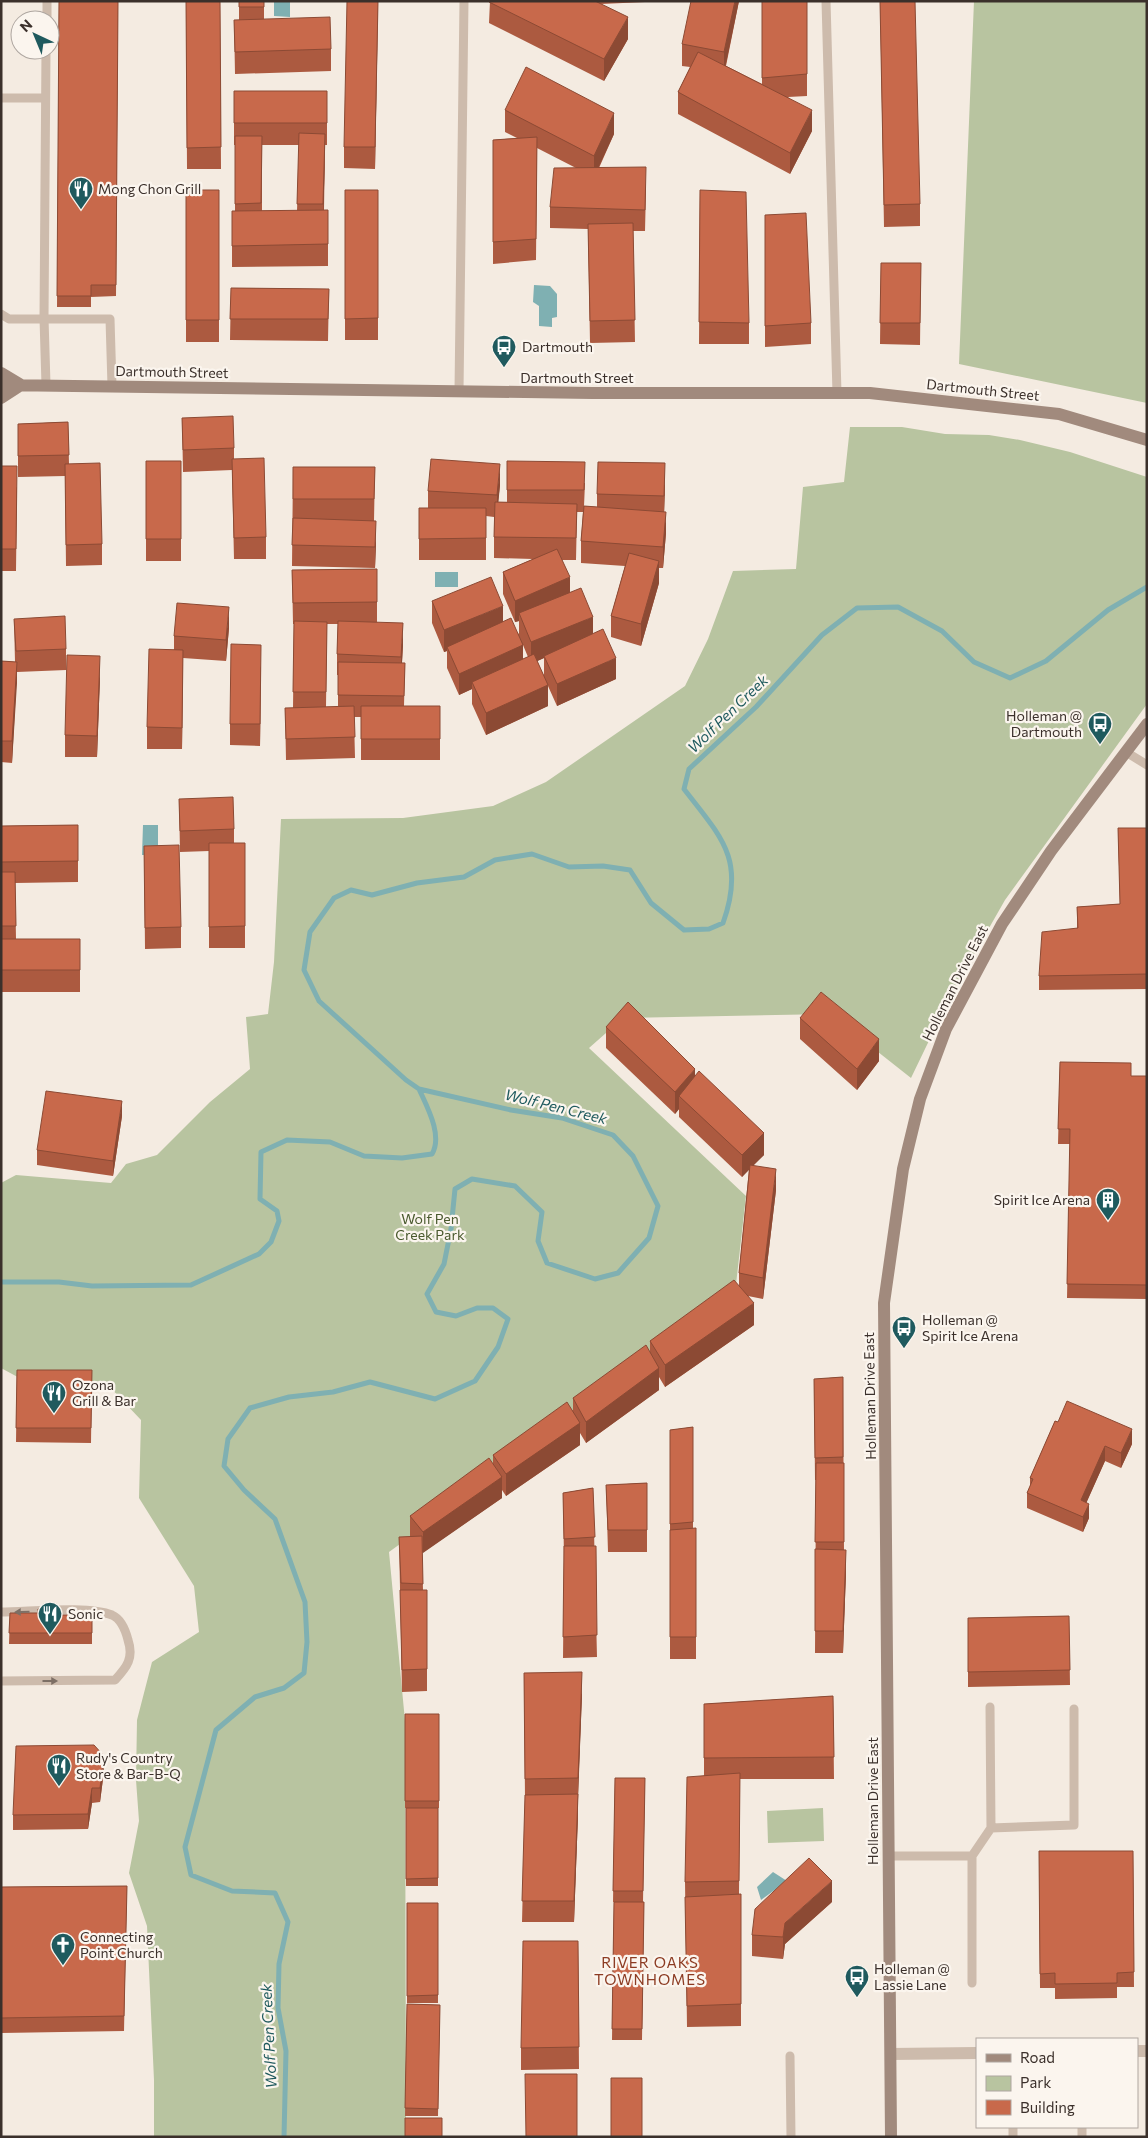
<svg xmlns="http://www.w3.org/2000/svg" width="1148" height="2138" font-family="Commissioner,sans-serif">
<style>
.green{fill:#b8c4a0}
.water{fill:#7fb0b2}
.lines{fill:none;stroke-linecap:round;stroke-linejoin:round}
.stream{stroke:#7fb0b2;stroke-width:5}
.lane{stroke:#cdbbac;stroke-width:9}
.street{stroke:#cdbbac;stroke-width:12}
.secondary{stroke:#a18a7d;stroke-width:12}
.wall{fill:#ac5a40;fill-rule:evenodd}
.shaded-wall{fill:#8c4a34}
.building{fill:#c8694b;stroke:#8c4a34}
.oneway{fill:#7d6f65}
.labels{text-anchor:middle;stroke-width:4.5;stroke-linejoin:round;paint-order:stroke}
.poi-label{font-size:14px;fill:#3b302b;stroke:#fbf5ee;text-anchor:start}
.street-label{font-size:14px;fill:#3b302b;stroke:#fbf5ee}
.park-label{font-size:14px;fill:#4a5a2e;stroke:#fbf5ee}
.water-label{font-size:15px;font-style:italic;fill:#1f5a5e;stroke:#fbf5ee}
.neighbourhood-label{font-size:15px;letter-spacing:1px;fill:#8c3b22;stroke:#fbf5ee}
</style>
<rect width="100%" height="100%" fill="#f4ebe1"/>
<path class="green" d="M974 1H1147V403L959 364Z
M850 427H902L945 434 989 435 1020 440 1070 452 1147 477V704L1005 900 952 993 911 1078 830 1014 623 1018 589 1048 746 1196 734 1302 389 1552 405 1721 406 2137H154V2080L147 1926 129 1873 139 1821 136 1780 137 1720 152 1662 199 1632 194 1586 139 1498 141 1420 107 1384 96 1381H25L1 1368V1183L16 1175 111 1183 126 1164 157 1155 210 1102 250 1069 246 1017 268 1014 274 962 281 819 403 818 493 806 546 782 685 686 708 639 733 571 796 569 803 487 844 482Z
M823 1808 824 1841 768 1843 767 1811Z"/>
<path class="water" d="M274 1H290V17L274 16Z
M534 285 550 286 557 294V317L552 318V327L539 326V306L533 302Z
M435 572H458V587H435Z
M143 825H158V855H142Z
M773 1872 787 1881 761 1900 757 1887Z"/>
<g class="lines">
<path class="stream" d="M1 1282H59L92 1286 191 1285 259 1254 271 1242 279 1221 277 1211 260 1199 261 1152 287 1140 330 1142 364 1156 402 1158 432 1154C443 1135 427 1107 419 1089
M284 2137 286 2051 278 2008 279 1964 288 1922 275 1893 232 1891 191 1875 185 1847 216 1730 255 1697 284 1688 304 1673 307 1642 305 1602 275 1519 244 1490 224 1466 228 1439 250 1408 289 1397 333 1392 370 1382 435 1399 475 1381 498 1347 508 1319 493 1308H477L456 1316 436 1312 427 1294 444 1264 451 1229 455 1189 472 1179 515 1186 542 1212 538 1241 547 1263 595 1279 618 1273 649 1238 658 1206 633 1156 613 1135 562 1118 511 1110 419 1089 406 1080 319 1001 304 970 310 932 334 898 351 890 372 895 417 883 464 877 495 860 532 854 569 867 603 866 630 870 651 903 684 930 709 929 723 923C746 859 721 837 684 789L689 769 756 707 822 635 857 608 898 607 942 631 974 662 1010 678 1046 661 1108 610 1147 587"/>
<path class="lane" d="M826 1 837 393
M47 20V1
M1 98H45
M1 314 9 319H110L112 386
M46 385 44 318 46 50
M459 391 464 1
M1126 752 1147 765
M1 1612C29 1612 88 1605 112 1615 121 1619 126 1632 128 1640 134 1658 127 1667 115 1680L1 1681
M991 1828 1074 1825V1709
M889 1856H972V1983
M972 1856 991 1828 990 1707
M790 2056 791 2137
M1082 2127V2137
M1013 2137V2127"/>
<path class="street" d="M1137 2051H1147
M891 2054 977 2053"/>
<path class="secondary" d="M1 373 21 385
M1 385 592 393H870L1059 414 1147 440
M1 398 21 385
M891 2137 884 1303 903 1169 920 1099 946 1029 1002 924 1051 851 1147 724"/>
</g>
<path class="wall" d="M59 1H118L116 296 91 297V307H57Z
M186 1H220L221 169H187Z
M239 1H264V19L331 49V71L235 74 234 20H239Z
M378 1 375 169 344 168V147Z
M490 1H645V2L601 4 628 39 604 81 489 23Z
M739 1 726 66 762 84V1H807V96L788 97 812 131 790 174 678 114V92L690 67 682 66V44Z
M880 1 920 204V226L884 227Z
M234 91H327V145H325L324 210H328V266L232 267V211H235V145H234ZM262 145H299L297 211H262Z
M505 110 614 134 599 168 646 189 645 231H633L635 342 590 343 588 229 550 228V207L576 168 537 148 536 260 493 264V140L517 138 505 132Z
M186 190H219V342H186Z
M345 190H378V340H345Z
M700 190 749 323V344H699Z
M765 215 811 323V344L765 347Z
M881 263H921L920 345 880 344Z
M231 288 329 289 328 341 230 340Z
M182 418 234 448V459L266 537V559H234L232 470 183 472Z
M68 422 69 464 102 544V565L66 566 65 476 18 477V424Z
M146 461H181V561H146Z
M1 466 17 488 16 571H1Z
M293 467H375L374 521H361L376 543 375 568 292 566Z
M585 483 584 506 597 507V494L665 485 664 512 666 533 663 568H659V583L641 646 611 637V616L625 566 581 563V541L583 512H577L576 560H562L570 592 593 634 616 679 557 706 548 686V706L486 735 472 704V689L459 695 447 668V651L444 652 432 623V601L503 622 519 634V621L515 622 503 594V572L533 559 494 558V517L486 516V560H419V508H428V491L500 485 498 502H507V490ZM523 645 528 657 523 659ZM544 658V676L537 661Z
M377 569V622L403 645 402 663H405L404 706H440V760H361V717H354L355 758 286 760 285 708H293L294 624H293L292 570ZM327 624H338L337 654V675H338V707H326Z
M14 619 66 649V670L17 672 12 763 1 762V661L15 662Z
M229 628 226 661 183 658 182 749H147V727L174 649V636Z
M261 666 260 746 230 745V724Z
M100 677 97 757H65V735Z
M179 799 234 829V843H245V948H209V851L180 852Z
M78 825V882L15 883 16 939H80V992H1V826Z
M1118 828H1147V989L1039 990V976L1077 928V907L1120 904Z
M144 846 181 927V948L145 949Z
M800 1018 879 1061 857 1090 800 1039Z
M606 1027 695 1077 764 1155 753 1165 776 1190 763 1299 748 1296 754 1325 665 1387 659 1377V1390L586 1443 580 1433V1445L506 1496 502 1490V1498L422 1553 423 1590H427V1691L402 1692 399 1537H410V1516L493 1464V1455L573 1410V1398L650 1353V1341L739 1286V1273L749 1169 742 1177 679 1117V1109L675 1114 606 1048Z
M1060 1062 1131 1076H1147V1299L1067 1298 1070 1144H1058Z
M122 1116 113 1176 37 1165V1150Z
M17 1370H92L91 1443 16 1442Z
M843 1377 844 1550 846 1572 843 1653H815L816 1480H815L814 1379Z
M1055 1421 1132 1444 1121 1468 1105 1461 1086 1503 1089 1518 1083 1532 1027 1508V1493L1030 1487V1478Z
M693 1427V1529L696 1528V1659H670V1430Z
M647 1483V1552H608L606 1485Z
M593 1488 597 1657 563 1658 564 1561 563 1493Z
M10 1613 55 1615H92V1644H9Z
M1069 1616 1070 1685 968 1687V1618Z
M524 1673 582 1694 578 1794V1815L574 1922H522L525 1800Z
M833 1696 834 1779H740L739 1894H741V2026L687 2027 685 1882 704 1775V1704Z
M405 1714H439V1808H438V1886H406V1808H405Z
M104 1771 100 1802 92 1803 88 1829 13 1830V1815Z
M615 1778H645L643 1902H613Z
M1039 1851H1133L1134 1987H1117V1998L1055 1999V1988H1040Z
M127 1886 124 2031 1 2033V1887Z
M614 1902H644L642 2040H612Z
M832 1902 785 1944 783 1959 752 1956V1935Z
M407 1903H438V2003H407Z
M578 1941 579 2069 521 2070V2048Z
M407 2004 440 2005 438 2116H405Z"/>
<path class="shaded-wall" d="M378 1V14L375 169V147Z
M735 1H739L724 73V52Z
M628 17V39L604 81V59Z
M812 110V131L790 174V153Z
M614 113V134L594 177V156Z
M325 134V155L323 226V204Z
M665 463V485L664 518V496Z
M500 464V485L497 517V495Z
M666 512V533L663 568V547Z
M376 521V543L375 568V547Z
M659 561V583L641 646V624Z
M570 577V599L519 613V621L515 622V601Z
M503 606V627L447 647V651L444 652V630Z
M229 607V628L226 661V640Z
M593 617V639L544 656V658L531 664V642Z
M403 623V645L401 678V657Z
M261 645V666L260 746V724Z
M523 645V666L472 682V689L459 695V674Z
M183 650V671L182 749V728Z
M100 656V677L97 757V736Z
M616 658V679L557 706V684Z
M17 662V683L12 763V741Z
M548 685V706L486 735V713Z
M879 1039V1061L857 1090V1069Z
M695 1069V1091L679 1096V1109L675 1114V1092Z
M122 1101V1116L113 1176V1161Z
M764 1133V1155L742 1177V1155Z
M776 1169V1190L763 1299V1278Z
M754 1303V1325L665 1387V1365Z
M659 1368V1390L586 1443V1422Z
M580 1423V1445L506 1496V1474Z
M1132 1429V1444L1121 1468V1453Z
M1105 1446V1461L1081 1515V1500Z
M502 1477V1498L423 1553V1532Z
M1089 1504V1518L1083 1532V1517Z
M846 1550V1572L843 1653V1631Z
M582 1672V1694L578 1800V1778Z
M104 1756V1771L100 1802V1788Z
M92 1788V1803L88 1829V1814Z
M578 1794V1815L574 1922V1901Z
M832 1881V1902L785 1944 783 1959V1937L785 1923Z"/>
<path class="building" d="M59 1H118L116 285H91V296H57Z
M186 1H220L221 147 187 148Z
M239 1H264V7H239Z
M347 1H378L375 147H344Z
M490 1H595L628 17 604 59 489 2Z
M691 1H735L724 52 682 44Z
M762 1H807V74L762 78Z
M880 1H915L920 204 884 205Z
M330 17 331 49 235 52 234 20Z
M698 52 812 110 790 153 678 92Z
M526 67 614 113 594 156 505 110Z
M234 91H327V123H234Z
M299 133 325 134 323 204H297Z
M235 136H262L261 203 235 204Z
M537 137 536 239 493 242V140Z
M646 167 645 210 550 207 554 168Z
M186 190H219V320H186Z
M345 190H378V318L345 319Z
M700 190 746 192 749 323 699 322Z
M328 210V244L232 246V211Z
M806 213 811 323 765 326V215Z
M633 223 635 320 590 321 588 224Z
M881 263H921L920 323H880Z
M231 288 329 289 328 319H230Z
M233 416 234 448 183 450 182 418Z
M68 422 69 455 18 456V424Z
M264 458 266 537 234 538 232 459Z
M431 459 500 464 497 495 428 491Z
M146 461H181V539H146Z
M507 461 585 462 584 490H507Z
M598 462 665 463 664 496 597 494Z
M100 463 102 544 66 545 65 464Z
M1 466H17L16 549H1Z
M293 467H375L374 499H293Z
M495 502 577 504 576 538 494 537Z
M584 506 666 512 663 547 581 541Z
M419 508H486V538L419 539Z
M293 518 376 521 375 547 292 545Z
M557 549 570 577 515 601 503 572Z
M629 553 659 561 641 624 611 616Z
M377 569V602L293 603 292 570Z
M491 577 503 606 444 630 432 601Z
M581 588 593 617 531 642 519 613Z
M177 603 229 607 226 640 174 636Z
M65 616 66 649 16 651 14 619Z
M511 618 523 645 459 674 447 647Z
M294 621 327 622 326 692H293Z
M338 621 403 623 401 657 337 654Z
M603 629 616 658 557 684 544 656Z
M231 644 261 645 260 724H230Z
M149 649 183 650 182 728 147 727Z
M534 654 548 685 486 713 472 682Z
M67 655 100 656 97 736 65 735Z
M1 661 17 662 12 741H1Z
M338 662 405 663 404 696 338 695Z
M354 706 355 737 286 739 285 708Z
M361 706H440V739H361Z
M233 797 234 829 180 831 179 799Z
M78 825V861L1 862V826Z
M1118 828H1147V974L1039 976 1042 932 1078 928 1077 907 1120 904Z
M209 843H245V926L209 927Z
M179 845 181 927 145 928 144 846Z
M1 872H15L16 926H1Z
M1 939H80V970H1Z
M821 992 879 1039 857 1069 800 1018Z
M628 1002 695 1069 675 1092 606 1027Z
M1060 1062 1131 1063V1076H1147V1285L1067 1284 1070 1129H1058Z
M699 1071 764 1133 742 1155 679 1096Z
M46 1091 122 1101 113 1161 37 1150Z
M750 1165 776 1169 763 1278 739 1273Z
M734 1280 754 1303 665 1365 650 1341Z
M646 1345 659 1368 586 1422 573 1398Z
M17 1370H92L91 1428H16Z
M843 1377V1457L815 1458 814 1379Z
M1067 1401 1132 1429 1121 1453 1105 1446 1081 1500 1089 1504 1083 1517 1027 1493 1033 1479 1030 1478 1055 1421 1058 1422Z
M567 1402 580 1423 506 1474 493 1455Z
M693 1427V1522L670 1524V1430Z
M489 1458 502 1477 423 1532 410 1516Z
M816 1463H844V1542H815Z
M647 1483V1530H608L606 1485Z
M593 1488 595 1537 564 1539 563 1493Z
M696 1528V1637H670V1530Z
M422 1536 423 1584 401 1583 399 1537Z
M564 1546H596L597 1635 563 1637Z
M815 1549 846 1550 843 1631H815Z
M400 1590H427V1669L402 1670Z
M38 1609H55V1615H92V1633H9L10 1613H38Z
M1069 1616 1070 1670 968 1672V1618Z
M582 1672 578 1778 525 1779 524 1673Z
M833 1696 834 1757 704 1758V1704Z
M405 1714H439V1801H405Z
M94 1745 104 1756 100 1788H92L88 1814 13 1815 16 1746Z
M740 1773 739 1881 685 1882 687 1777Z
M615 1778H645L643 1891H613Z
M578 1794 574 1901H522L525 1795Z
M406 1808H438V1878L406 1879Z
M1039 1851H1133L1134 1972 1117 1973V1983L1055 1984V1973L1040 1974Z
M809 1858 832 1881 785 1923 783 1937 752 1935 755 1909Z
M127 1886 124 2016 1 2018V1887Z
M741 1894V2004L687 2006 685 1897Z
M614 1902H644L642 2029H612Z
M407 1903H438V1995L407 1996Z
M523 1941H578L579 2047 521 2048Z
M407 2004 440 2005 438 2109 405 2108Z
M525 2074H577V2137H526Z
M611 2078H642V2137H611Z
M405 2118H442V2137H405Z"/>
<defs><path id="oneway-solid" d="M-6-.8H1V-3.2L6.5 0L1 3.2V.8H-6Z" transform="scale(1.25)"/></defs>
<g class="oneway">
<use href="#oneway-solid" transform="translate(22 1612) rotate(179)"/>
<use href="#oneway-solid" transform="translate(50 1681)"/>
</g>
<defs>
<symbol id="restaurant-pin" viewBox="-11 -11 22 30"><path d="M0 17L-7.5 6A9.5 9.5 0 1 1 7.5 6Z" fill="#1f5a5e" stroke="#fbf5ee"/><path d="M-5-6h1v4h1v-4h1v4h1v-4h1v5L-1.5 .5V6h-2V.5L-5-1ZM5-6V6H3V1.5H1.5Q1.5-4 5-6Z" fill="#fff"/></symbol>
<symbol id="bus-pin" viewBox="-11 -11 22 30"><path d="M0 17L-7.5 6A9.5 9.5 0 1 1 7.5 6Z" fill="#1f5a5e" stroke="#fbf5ee"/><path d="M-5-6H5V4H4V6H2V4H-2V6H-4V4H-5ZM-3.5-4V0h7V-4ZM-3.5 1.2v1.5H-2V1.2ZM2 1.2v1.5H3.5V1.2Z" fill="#fff"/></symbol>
<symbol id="building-pin" viewBox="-11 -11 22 30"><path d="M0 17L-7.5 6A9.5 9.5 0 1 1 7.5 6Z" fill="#1f5a5e" stroke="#fbf5ee"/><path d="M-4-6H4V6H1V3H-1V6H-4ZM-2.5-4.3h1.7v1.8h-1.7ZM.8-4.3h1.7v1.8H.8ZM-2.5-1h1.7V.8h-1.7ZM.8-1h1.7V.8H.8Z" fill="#fff"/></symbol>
<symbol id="church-pin" viewBox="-11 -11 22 30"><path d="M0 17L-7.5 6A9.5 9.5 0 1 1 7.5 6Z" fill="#1f5a5e" stroke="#fbf5ee"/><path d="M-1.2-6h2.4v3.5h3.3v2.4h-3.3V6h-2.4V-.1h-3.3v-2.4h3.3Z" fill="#fff"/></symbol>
</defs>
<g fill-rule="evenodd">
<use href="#restaurant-pin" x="67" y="175" width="28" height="38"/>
<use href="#bus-pin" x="490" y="333" width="28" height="38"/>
<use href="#bus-pin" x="1086" y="710" width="28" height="38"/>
<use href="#building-pin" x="1094" y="1186" width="28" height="38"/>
<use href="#bus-pin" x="890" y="1314" width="28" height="38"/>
<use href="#restaurant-pin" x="40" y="1379" width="28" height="38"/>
<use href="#restaurant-pin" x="36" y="1600" width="28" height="38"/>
<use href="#restaurant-pin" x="45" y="1752" width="28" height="38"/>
<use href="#church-pin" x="49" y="1931" width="28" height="38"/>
<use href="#bus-pin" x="843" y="1963" width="28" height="38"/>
</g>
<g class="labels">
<g class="poi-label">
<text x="98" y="194">Mong Chon Grill</text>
<text x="522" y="352">Dartmouth</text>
<text x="1082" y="721" text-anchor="end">Holleman @<tspan x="1082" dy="16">Dartmouth</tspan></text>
<text x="1090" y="1205" text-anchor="end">Spirit Ice Arena</text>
<text x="922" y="1325">Holleman @<tspan x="922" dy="16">Spirit Ice Arena</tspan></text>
<text x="72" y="1390">Ozona<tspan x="72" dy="16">Grill &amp; Bar</tspan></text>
<text x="68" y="1619">Sonic</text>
<text x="76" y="1763">Rudy's Country<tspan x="76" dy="16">Store &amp; Bar-B-Q</tspan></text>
<text x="80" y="1942">Connecting<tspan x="80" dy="16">Point Church</tspan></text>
<text x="874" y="1974">Holleman @<tspan x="874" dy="16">Lassie Lane</tspan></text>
</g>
<g class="street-label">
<text transform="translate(172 372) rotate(1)" y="5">Dartmouth Street</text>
<text x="577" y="383">Dartmouth Street</text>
<text transform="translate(983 390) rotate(6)" y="5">Dartmouth Street</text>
<text transform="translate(955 983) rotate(-63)" y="5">Holleman Drive East</text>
<text transform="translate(870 1396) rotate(-91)" y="5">Holleman Drive East</text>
<text transform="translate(873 1801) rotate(-90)" y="5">Holleman Drive East</text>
</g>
<g class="park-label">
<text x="430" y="1224">Wolf Pen<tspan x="430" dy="16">Creek Park</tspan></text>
</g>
<g class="water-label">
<text transform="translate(728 714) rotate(-44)" y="5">Wolf Pen Creek</text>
<text transform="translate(556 1107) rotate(14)" y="5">Wolf Pen Creek</text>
<text transform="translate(269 2036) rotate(-93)" y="5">Wolf Pen Creek</text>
</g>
<g class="neighbourhood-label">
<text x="650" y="1968">RIVER OAKS<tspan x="650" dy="17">TOWNHOMES</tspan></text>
</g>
</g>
<rect width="1148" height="2138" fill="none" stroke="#3b302b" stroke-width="5"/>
<rect x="976" y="2038" width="162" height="90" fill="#fbf5ee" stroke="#aea6a0"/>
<rect x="986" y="2054" width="25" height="8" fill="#a18a7d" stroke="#aea6a0"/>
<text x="1020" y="2063" font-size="15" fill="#3b302b">Road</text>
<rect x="986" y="2076" width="25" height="15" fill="#b8c4a0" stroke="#aea6a0"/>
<text x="1020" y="2088" font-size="15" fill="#3b302b">Park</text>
<rect x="986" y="2100" width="25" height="15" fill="#c8694b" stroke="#aea6a0"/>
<text x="1020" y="2113" font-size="15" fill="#3b302b">Building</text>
<g transform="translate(35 35) rotate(316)"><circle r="24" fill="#fbf5ee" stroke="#aea6a0"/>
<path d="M0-4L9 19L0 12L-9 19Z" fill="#1f5a5e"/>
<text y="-8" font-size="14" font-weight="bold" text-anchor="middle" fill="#3b302b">N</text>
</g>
</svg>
